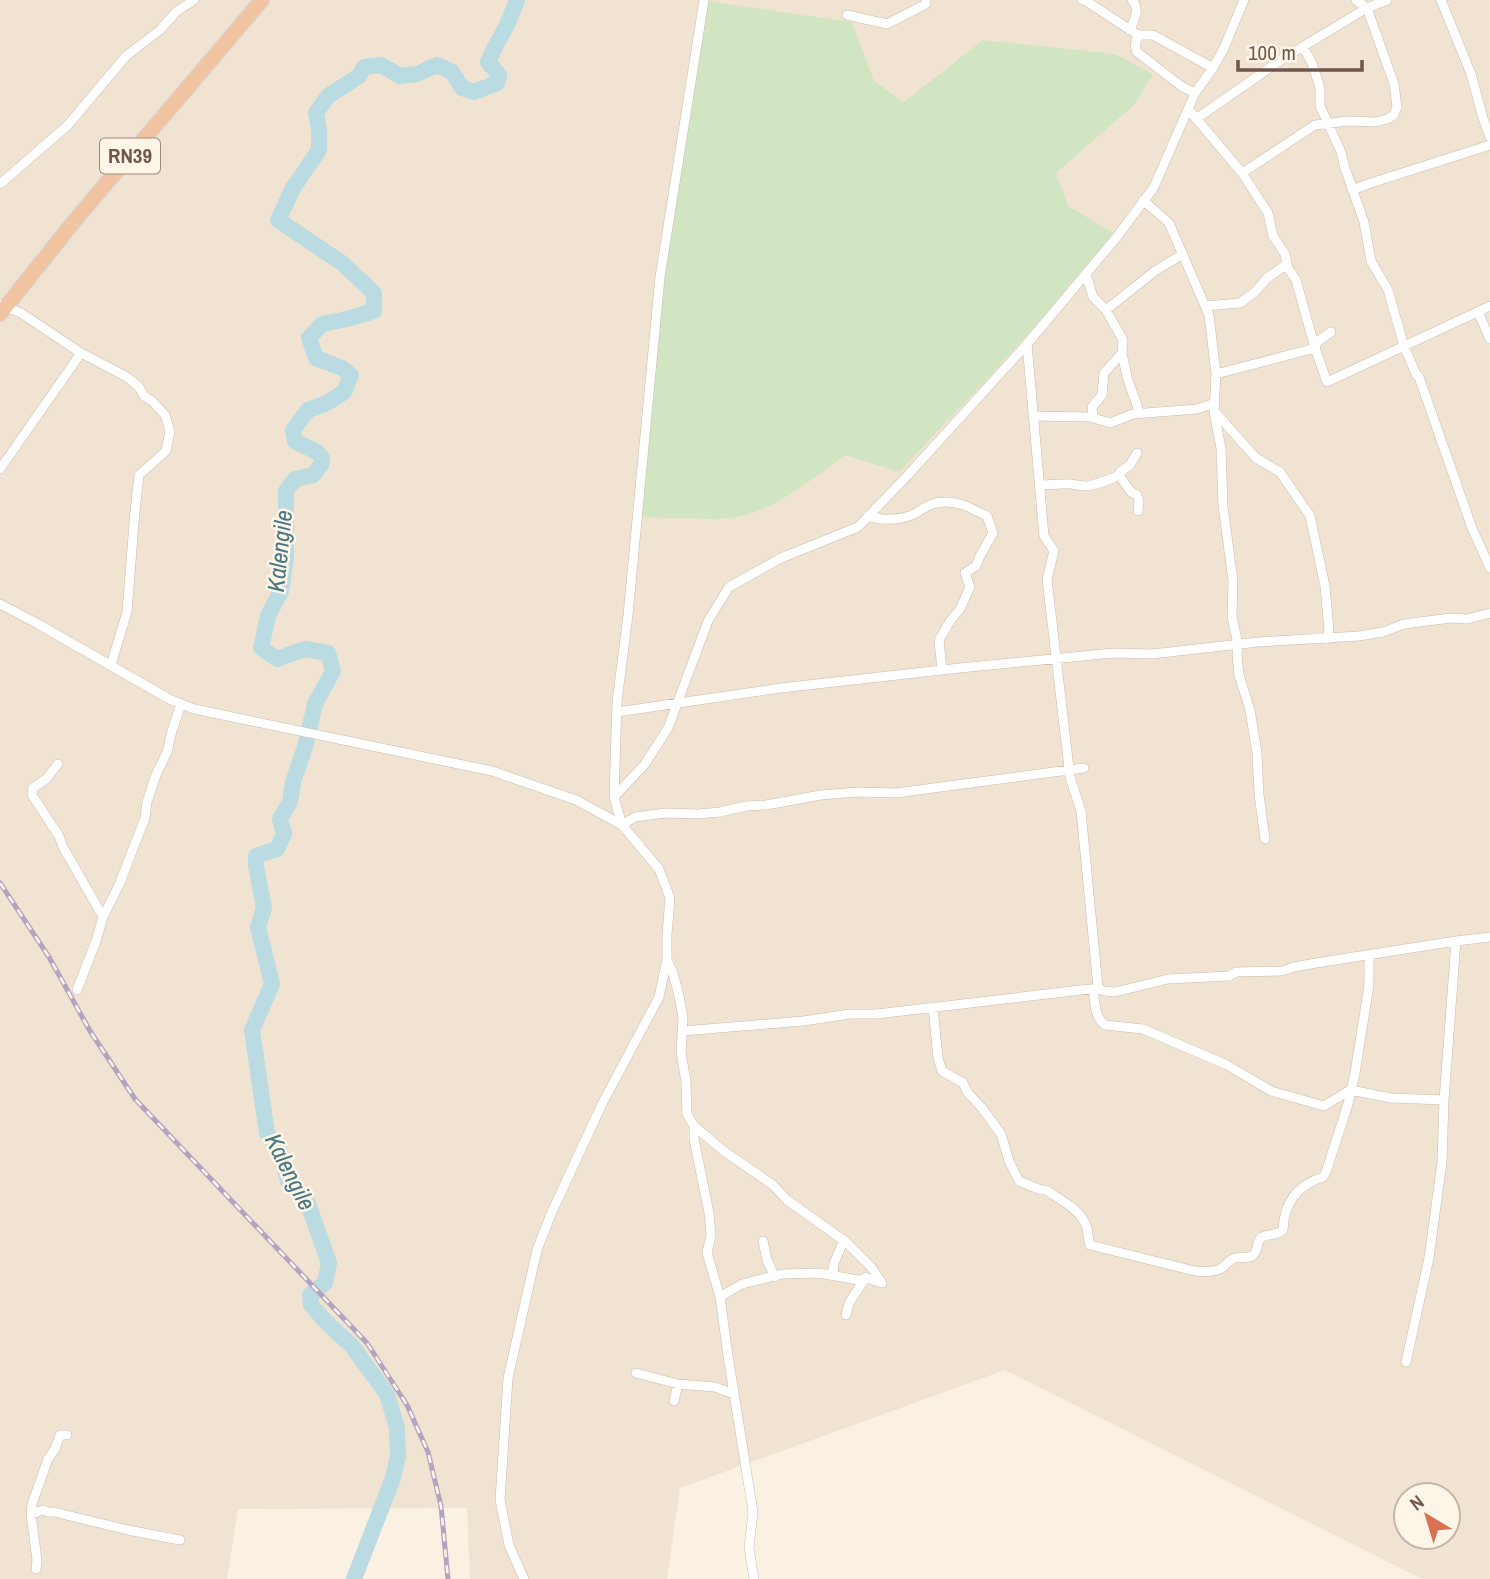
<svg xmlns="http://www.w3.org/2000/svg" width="1490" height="1579" font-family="'Archivo Narrow',sans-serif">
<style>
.residential{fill:#f0e3d2;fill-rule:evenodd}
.green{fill:#d1e5c3}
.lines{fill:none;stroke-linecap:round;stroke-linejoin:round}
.river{stroke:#b9dbe1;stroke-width:16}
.minor-casing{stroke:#ccbbad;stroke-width:10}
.trunk-casing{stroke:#d7d0cd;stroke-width:16}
.minor{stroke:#fff;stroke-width:9}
.trunk{stroke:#f0c4a0;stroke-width:14}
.rail-casing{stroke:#b3a3c1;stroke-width:5}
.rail{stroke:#fdf5e8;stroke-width:2.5;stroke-dasharray:8;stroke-linecap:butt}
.labels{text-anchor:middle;stroke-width:5;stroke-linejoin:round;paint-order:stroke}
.shield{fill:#fdf5e8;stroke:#9a877a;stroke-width:2}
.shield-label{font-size:21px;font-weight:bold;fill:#6f584b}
.water-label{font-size:24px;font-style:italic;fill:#477780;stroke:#fdf5e8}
</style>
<rect width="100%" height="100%" fill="#faf1e3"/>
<path class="residential" d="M0 0H1490V1579H1422L1005 1370 680 1488 667 1579H470L467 1508 238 1509 227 1579H0ZM1406 1495H1448V1537H1406Z"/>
<path class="green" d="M707 1 852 22 874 81 904 102 983 40 1115 54 1153 74 1135 104 1056 173 1068 206 1113 233 1043 317 990 376 899 472 845 455C815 477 785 502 749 514 722 523 670 517 641 517L664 276Z"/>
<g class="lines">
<path class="river" d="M354 1579 393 1478 398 1456 397 1428 387 1394 352 1346 327 1323 311 1305 310 1295 325 1283 329 1263 306 1198 288 1181 279 1149 267 1133 252 1030 272 984 258 927 264 908 256 866V856L277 849 284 834 280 819 290 802 293 782 305 747 315 704 333 671 328 653 305 649 277 659 261 648 268 616 281 591 286 557V491L295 479 313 475 321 465 322 458 317 452 295 441 293 430 308 410 327 403 344 392 351 375 342 368 316 358 309 338 322 324 347 319 374 311V293L342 263 278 220 293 188 319 150V131L316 113 328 96 359 76 364 67 381 65 400 76 417 74 437 65 452 72 462 88 474 92 497 83 499 75 488 62 495 47 507 25 517 0"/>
<defs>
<path id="minor" d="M704 0 660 277 628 615 617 702 614 797 622 825 635 817 665 813 698 814 720 812 746 806 766 805 821 795 857 792 896 793 1084 768
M1082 0 1086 1 1138 35 1135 45 1137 52 1181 86 1195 93
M1441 0 1471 74 1483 118 1490 137
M847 15 887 24 926 4V0
M1130 30C1134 19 1141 10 1132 0
M1138 35H1153L1213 68
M1303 47 1312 63 1320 88V106L1341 152 1345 168 1364 222 1371 261 1388 290 1404 346 1416 374 1419 377 1472 528 1490 568
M1189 110 1242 173 1315 125 1348 121 1376 122 1387 119 1394 115 1397 107 1394 84 1367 8 1356 0
M1196 119 1284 58 1367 8 1387 0
M1242 173 1268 213 1273 236 1285 254 1288 268 1296 280 1315 348
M0 184 68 125 126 56 160 30 177 11 194 0
M1352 190 1371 183 1490 145
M1143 200 1169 223 1209 315 1216 374 1214 412 1221 448 1223 506 1233 581 1232 617 1238 644 1237 654 1239 675 1250 710 1257 753 1259 794 1265 839
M1086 274 1093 297 1106 310 1155 271 1183 254
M1 305 21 313 81 353 127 377 139 387 144 396 152 401 165 415 170 431 166 451 139 475 135 511 127 612 111 665
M1206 306 1240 303 1255 292 1267 278 1287 264
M1478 312 1490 339
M1027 344 1044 536 1054 551 1047 579 1070 777 1081 811 1098 988
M1315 348 1317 342 1331 332
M1122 353 1127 377 1140 414
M1216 374 1315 348 1327 382 1490 306
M1215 412 1256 458 1280 472 1310 516 1325 586 1329 630 1327 639
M1034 416 1090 417 1110 423 1133 414 1197 409 1215 403
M1093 418 1092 407 1102 395 1104 373 1122 353 1123 340 1106 310
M1137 453 1130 465 1120 472 1119 475 1131 492 1137 495 1139 502 1138 511
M0 469 81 353
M1040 485C1047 485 1055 484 1063 484 1071 483 1079 486 1086 486 1095 485 1112 479 1119 475
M868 516C880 521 905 520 916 513 928 506 931 502 946 502 962 502 973 510 987 516L993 533 979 558 976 566 965 573 970 587 960 609 951 620 939 640 942 670
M0 604 40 625 169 699 194 709 492 771 576 800 622 825 659 869 670 898 667 934V960L659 997 602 1104 551 1214 537 1250 508 1378 500 1500 509 1545 524 1579
M617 712 781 688 960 668 1113 653 1152 654 1258 642 1359 636 1383 632 1404 624 1451 618 1467 619 1490 613
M58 764 46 779 33 788 32 795 59 836 63 847 103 917
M614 797 645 764 668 728 708 621 729 587 781 558 858 527 907 476 1027 344 1116 238 1154 187 1195 93 1213 68 1224 48 1244 0
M667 960 673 973 679 996 683 1018 681 1052 686 1082 687 1114 694 1126V1139L709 1213 711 1235 707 1253 720 1297 728 1356 753 1512 749 1548 754 1579
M1093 989C1095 1001 1094 1017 1105 1025L1143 1029 1227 1065 1271 1091 1324 1106 1350 1090 1391 1098 1444 1100
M77 990 96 941 103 917 119 885 145 818 147 802 156 775 167 752 172 731 181 704
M933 1007 938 1058 942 1071 963 1083 968 1093 982 1108 1001 1134 1009 1161 1019 1181 1041 1190H1046C1059 1199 1078 1208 1085 1223 1089 1229 1087 1237 1090 1245L1195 1271C1203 1272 1216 1272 1222 1268 1227 1264 1228 1260 1235 1258 1240 1257 1247 1258 1252 1256 1260 1251 1255 1241 1262 1237 1270 1233 1276 1236 1283 1230 1284 1203 1297 1185 1323 1177L1326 1172 1348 1104 1355 1073 1369 985V955
M683 1031 803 1021 850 1014H877L1098 988 1104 991 1115 992 1168 979 1229 976 1236 972 1282 971 1294 967 1316 963 1456 941 1490 937
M694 1126 725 1152 773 1185 787 1200 846 1242 871 1267 882 1283
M763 1241 767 1260 775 1277
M828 1274 833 1275 834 1263 844 1240
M720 1297 742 1284 782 1274 819 1273 858 1280 866 1278 882 1283
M846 1315 849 1303 866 1277
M1406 1362 1429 1258 1442 1162 1444 1100 1456 941
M636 1373 678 1384 715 1387 734 1394
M674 1401 678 1384
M31 1514 43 1510 48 1512H54L128 1530 180 1540
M36 1569 37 1560 31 1514 32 1504 48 1459 55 1449 60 1435H67"/>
<path id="trunk" d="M0 314 76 219 262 0"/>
</defs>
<use href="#minor" class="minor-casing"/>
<use href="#trunk" class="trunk-casing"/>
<use href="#minor" class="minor"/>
<use href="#trunk" class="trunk"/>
<defs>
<path id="rail" d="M0 883 49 957 90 1031 135 1099 367 1343 407 1405 428 1452 441 1506 448 1579"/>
</defs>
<use href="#rail" class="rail-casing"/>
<use href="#rail" class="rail"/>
</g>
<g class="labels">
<rect class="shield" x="100" y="138.5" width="60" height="35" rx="5"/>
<g class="shield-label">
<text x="130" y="163">RN39</text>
</g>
<g class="water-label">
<text transform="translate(280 551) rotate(-84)" y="8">Kalengile</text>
<text transform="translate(290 1172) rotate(63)" y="8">Kalengile</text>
</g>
</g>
<g transform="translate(1427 1516) rotate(322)"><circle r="33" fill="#fdf5e8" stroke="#c4b6a9" stroke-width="2"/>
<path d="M0-5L12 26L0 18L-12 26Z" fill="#d97153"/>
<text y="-10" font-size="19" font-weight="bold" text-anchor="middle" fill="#6f584b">N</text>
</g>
<path d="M1238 60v10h124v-10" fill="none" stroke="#6f584b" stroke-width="3.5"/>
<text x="1248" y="60" font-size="21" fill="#6f584b" stroke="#fdf5e8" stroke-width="5" paint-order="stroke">100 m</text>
</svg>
